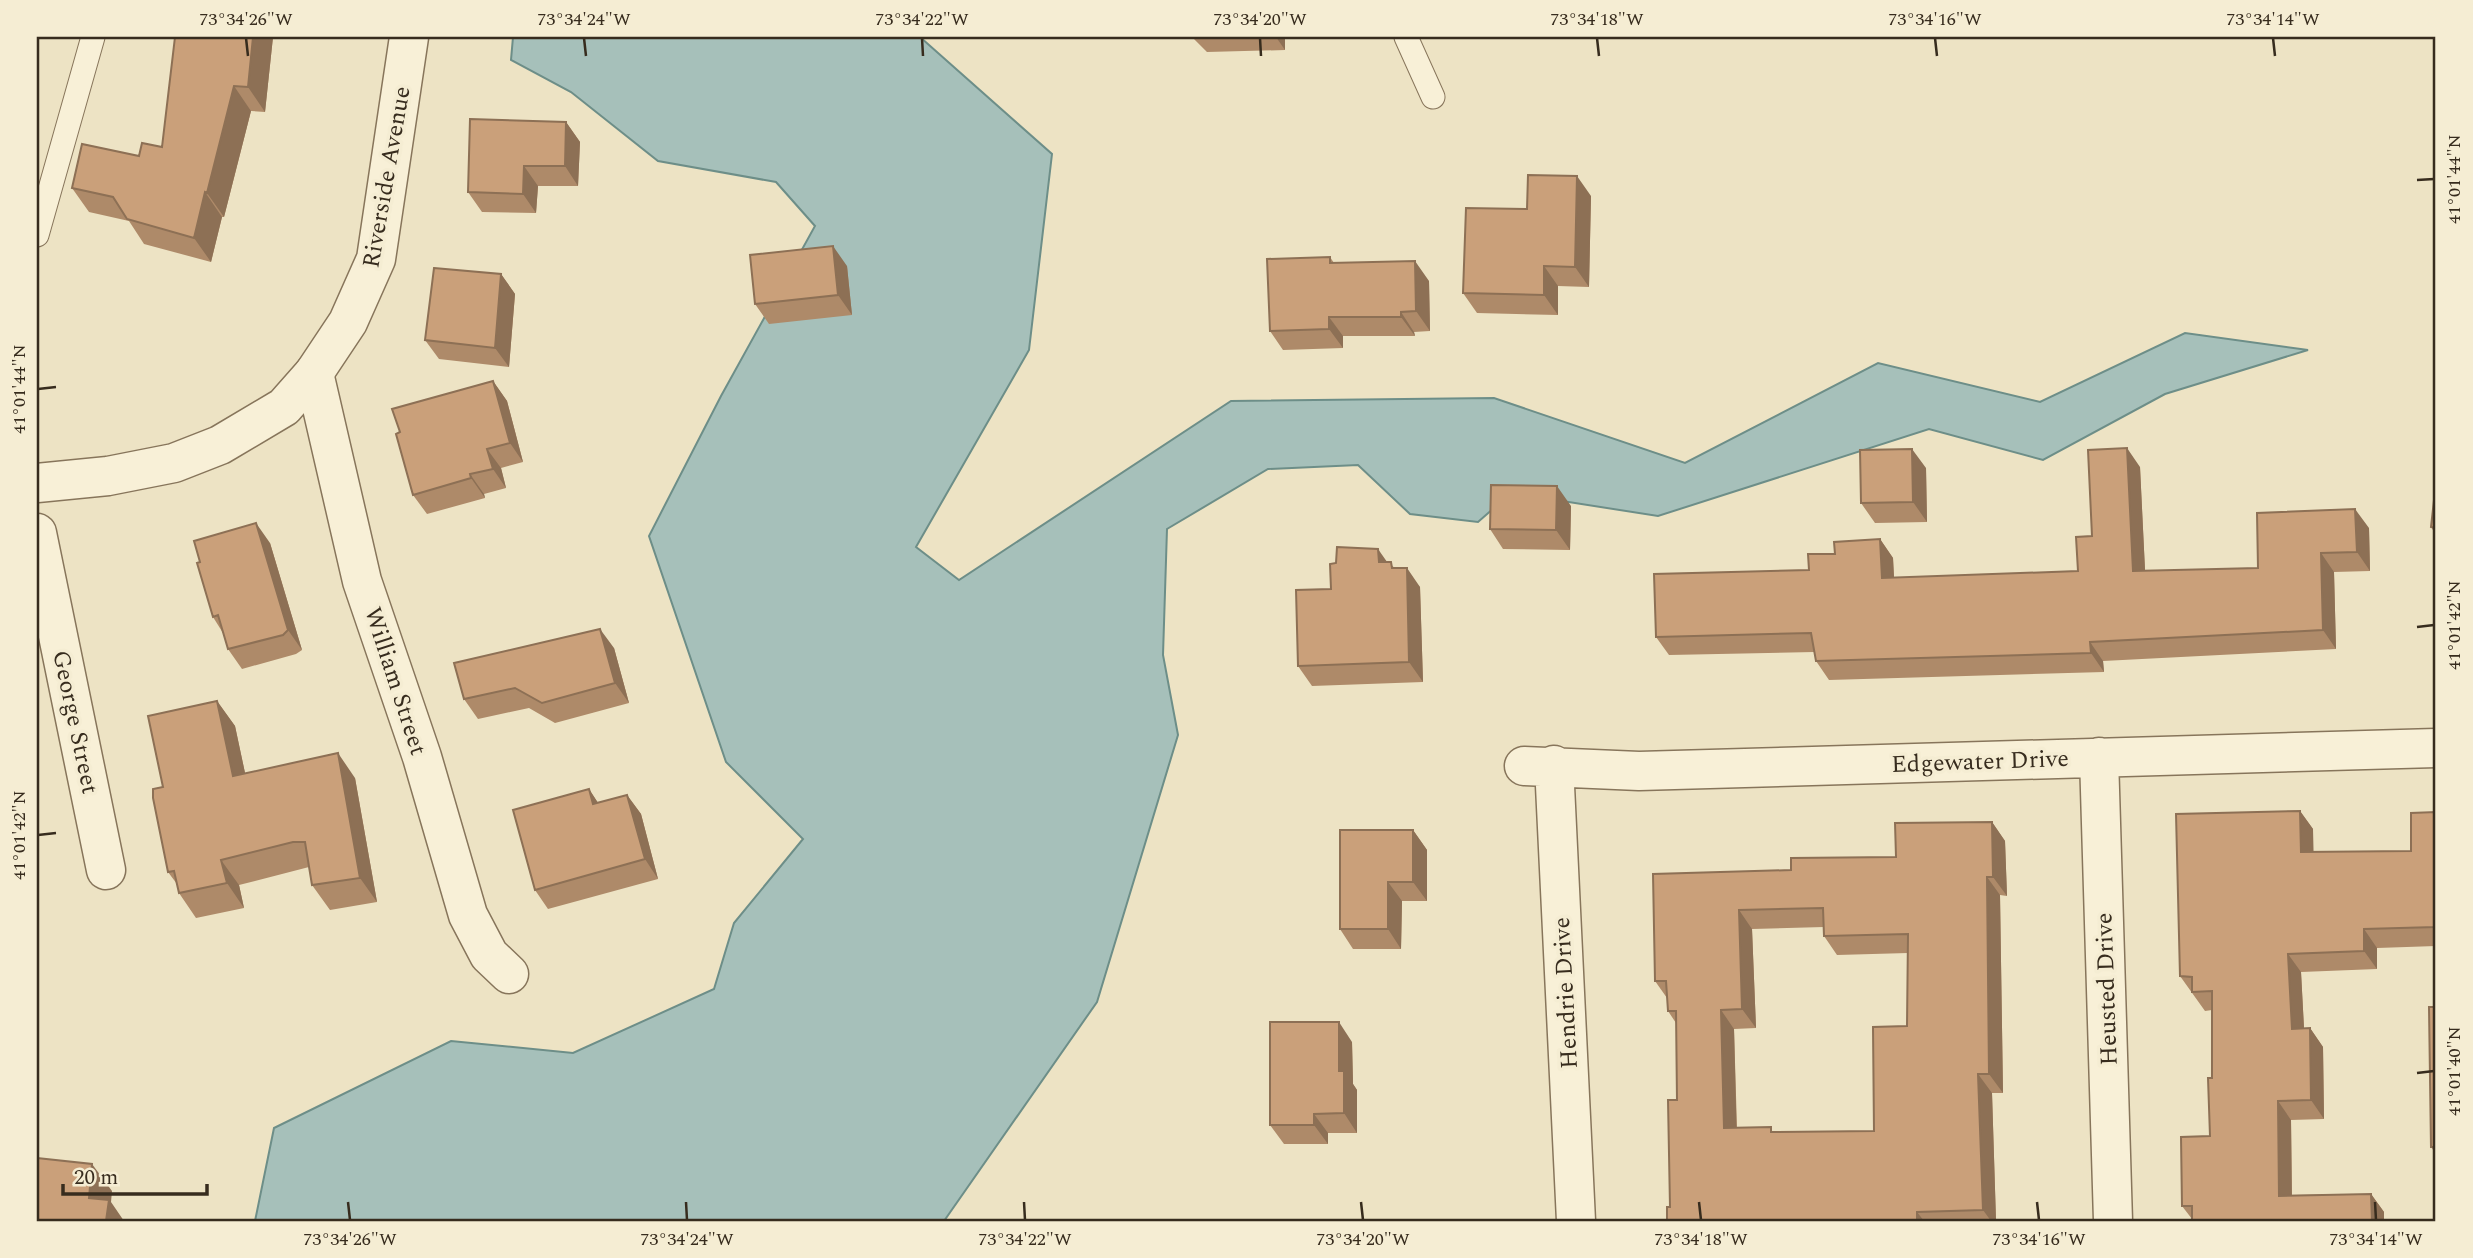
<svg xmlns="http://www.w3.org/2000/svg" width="2473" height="1258" font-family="Spectral,serif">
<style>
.water{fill:#a6c0ba;stroke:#6d8e88;stroke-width:2}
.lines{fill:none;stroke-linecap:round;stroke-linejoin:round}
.service-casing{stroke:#87755b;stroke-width:25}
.minor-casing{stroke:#87755b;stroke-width:41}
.tertiary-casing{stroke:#87755b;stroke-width:41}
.service{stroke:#f8f0d7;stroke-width:23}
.minor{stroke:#f8f0d7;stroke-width:38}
.tertiary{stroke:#f8f0d7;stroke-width:38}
.wall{fill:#ae8a69;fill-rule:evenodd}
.shaded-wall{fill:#8d7055}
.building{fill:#caa07a;stroke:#8d7055;stroke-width:2;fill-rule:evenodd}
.ticks{fill:none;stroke:#372c1e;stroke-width:2.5}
.labels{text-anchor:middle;stroke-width:7;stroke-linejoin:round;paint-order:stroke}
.street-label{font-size:24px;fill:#372c1e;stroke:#f5edd3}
.neatline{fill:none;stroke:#372c1e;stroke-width:2.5}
.ticks-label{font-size:18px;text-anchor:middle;fill:#372c1e}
</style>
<rect width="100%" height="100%" fill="#ede3c4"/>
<path class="water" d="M513 37H920L1052 154 1029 350 916 547 959 580 1231 401 1494 398 1685 463 1878 363 2040 402 2185 333 2308 350 2165 394 2043 460 1929 429 1658 516 1511 493 1478 522 1410 514 1358 465 1268 469 1167 529 1163 655 1178 735 1097 1002 944 1221H255L274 1128 451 1041 573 1053 714 989 734 923 803 839 726 762 649 536 721 396 815 226 776 182 658 161 571 92 511 60Z"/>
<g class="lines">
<defs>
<path id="service" d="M1406 37 1433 97
M37 235 93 37"/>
<path id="minor" d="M314 373 362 581 422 757 468 915 489 955 509 974
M37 533 106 870
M2099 757 2113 1221
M1554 765 1576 1221
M1524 766 1639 771 2436 748"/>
<path id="tertiary" d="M37 483 108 476 174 463 220 445 284 407 314 373 348 322 376 259 409 37"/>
</defs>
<use href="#service" class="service-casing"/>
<use href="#minor" class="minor-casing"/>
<use href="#tertiary" class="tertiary-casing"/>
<use href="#service" class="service"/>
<use href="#minor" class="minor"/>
<use href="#tertiary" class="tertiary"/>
</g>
<path class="wall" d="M273 37 265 112 251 111 224 217H222L211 262 144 244 129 221 89 212 72 188 139 156 162 147Z
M1192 37H1285V50L1207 52Z
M566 122 580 142 578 186H538L536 213 482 212 468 192Z
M1591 196 1589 287 1558 286V315L1477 313 1463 293 1527 209Z
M1330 257 1334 263 1429 281 1430 331 1414 332 1415 336H1343V348L1283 350 1270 331Z
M847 266 852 315 769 324 755 304Z
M501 274 515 294 509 367 439 359 425 340Z
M493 381 507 401 523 462 501 468 506 488 484 494 485 498 427 514 413 495 400 432Z
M2140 467 2145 571 2258 568 2369 528 2370 571 2334 572 2336 649 2103 661 2104 672 1829 680 1816 661 1814 652 1669 655 1656 637 1809 570 1835 554 1880 539 1893 558 1894 578 2078 571 2092 536Z
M1926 468 1927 522 1875 523 1861 503Z
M2436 482V535L2431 527Z
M1571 506 1570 550 1503 549 1490 529Z
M270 543 302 650 296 654 242 669 228 649 223 633 213 617Z
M1387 562 1420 587 1423 682 1312 686 1298 666Z
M614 648 629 703 555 723 529 708 478 719 464 699Z
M217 701 235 726 245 773 355 778 377 902 330 910 312 885 309 867 239 885 244 908 196 918 179 893 177 884 168 872 163 787Z
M589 789 598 803 627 795 641 814 658 879 548 909 535 890Z
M2300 811 2313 829V852L2411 851 2436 812V946L2377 948V969L2301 972 2304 1028H2310L2323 1047 2324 1119 2291 1120 2292 1195 2371 1194 2384 1212V1221H2192V1219L2182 1206 2210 1136 2212 1078V1010L2205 1011 2180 976Z
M1992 822 2005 841 2007 896 2000 895 2003 1093H1992L1996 1221H1667L1670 1207 1677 1100 1676 1023 1668 1011 1667 998 1655 981 1653 874 1791 870 1896 857ZM1824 927V936L1837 955 1908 953 1907 1026 1874 1131 1774 1132 1737 1128 1734 1029 1756 1028 1752 929Z
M1413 830 1427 850V901H1402L1401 949H1353L1340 929Z
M2436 1007V1154L2431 1147Z
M1352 1042 1353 1084 1357 1090V1133H1328V1144H1284L1270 1125Z"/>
<path class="shaded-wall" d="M253 37H273L265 112 248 87Z
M1276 37H1285V50Z
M234 86 251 111 224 217 207 193Z
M566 122 580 142 578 186 565 166Z
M524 166 538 186 536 213 523 194Z
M1577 176 1591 196 1589 287 1575 267Z
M205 192 222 217 211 262 194 238Z
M833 246 847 266 852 315 838 295Z
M1415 261 1429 281 1430 331 1416 311Z
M1544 266 1558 286V315L1544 295Z
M501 274 515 294 509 367 495 348Z
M1401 312 1414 332 1415 336 1401 317Z
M1329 317 1343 336V348L1329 329Z
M493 381 507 401 523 462 510 443Z
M2127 448 2140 467 2146 590 2133 571Z
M487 449 501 468 506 488 493 469Z
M1912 449 1926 468 1927 522 1913 502Z
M470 474 484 494 485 498 471 478Z
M1557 486 1571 506 1570 550 1556 530Z
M2355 509 2369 528 2370 571 2357 552Z
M256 523 270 543 302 650 288 630Z
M1880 539 1893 558 1895 597 1882 578Z
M1378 549 1392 569 1379 562Z
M2321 553 2334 572 2336 649 2323 630Z
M1407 568 1420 587 1423 682 1409 662Z
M600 629 614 648 629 703 615 683Z
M2090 642 2103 661 2104 672 2091 653Z
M217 701 235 726 251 801 233 776Z
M338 753 355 778 377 902 360 878Z
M589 789 602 809 593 804Z
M627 795 641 814 658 879 645 859Z
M2300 811 2313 829 2314 870 2301 852Z
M1992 822 2005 841 2007 896 1993 877Z
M1413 830 1427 850V901L1413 882Z
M221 860 239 885 244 908 227 883Z
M1987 877 2000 895 2003 1093 1989 1074Z
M1388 882 1402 901 1401 949 1388 929Z
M1739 910 1752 929 1756 1028 1742 1009Z
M2364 929 2377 948V969L2364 951Z
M2288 954 2301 972 2305 1047 2292 1029Z
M1721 1010 1734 1029 1737 1147 1724 1128Z
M1339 1022 1352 1042 1353 1084 1357 1090V1133L1344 1113 1339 1071Z
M2310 1028 2323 1047 2324 1119 2311 1100Z
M1978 1074 1992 1093 1996 1221H1991L1983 1210Z
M2278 1101 2291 1120 2292 1214 2279 1196Z
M1314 1114 1328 1133V1144L1314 1125Z
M92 1164 112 1191 111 1202 124 1221H105L89 1198Z
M2371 1194 2384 1212V1221H2372Z
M1917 1212 1924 1221H1917Z"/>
<path class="building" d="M175 37H253L248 87 234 86 207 193 205 192 194 238 127 219 113 197 72 188 82 144 139 156 142 143 162 147Z
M470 119 566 122 565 166H524L523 194 468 192Z
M1528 175 1577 176 1575 267 1544 266V295L1463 293 1466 208 1527 209Z
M833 246 838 295 755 304 750 255Z
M1330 257V263L1415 261 1416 311 1401 312V317H1329V329L1270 331 1267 259Z
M434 268 501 274 495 348 425 340Z
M493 381 510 443 487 449 493 469 470 474 471 478 413 495 396 434 400 432 392 409Z
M2127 448 2133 571 2258 568 2257 513 2355 509 2357 552 2321 553 2323 630 2090 642 2091 653 1816 661 1811 633 1656 637 1654 574 1809 570 1808 554H1835L1834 542 1880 539 1882 578 2078 571 2076 537 2092 536 2088 450Z
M1912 449 1913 502 1861 503 1860 450Z
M2436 482V528L2431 527Z
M1491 485 1557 486 1556 530 1490 529Z
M256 523 288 630 283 635 228 649 218 615 213 617 197 563 200 562 194 541Z
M1337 547 1378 549 1379 562H1391L1392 568H1407L1409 662 1298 666 1296 590 1331 589 1330 564 1336 563Z
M600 629 615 683 542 703 515 688 464 699 454 663Z
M217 701 233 776 338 753 360 878 312 885 305 842H293L221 860 227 883 179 893 174 871 168 872 153 798V789L163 787 148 716Z
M589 789 593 804 627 795 645 859 535 890 513 810Z
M2300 811 2301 852 2411 851V813L2436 812V927L2364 929V951L2288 954 2292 1029 2310 1028 2311 1100 2278 1101 2279 1196 2371 1194 2372 1221H2192V1206H2182L2181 1137 2210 1136 2208 1078H2212V991L2192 992V977L2180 976 2176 814Z
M1992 822 1993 877H1987L1989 1074H1978L1983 1210 1917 1212V1221H1667V1207H1670L1668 1100H1677L1676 1011H1668L1666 981H1655L1653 874 1791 870V858L1896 857 1895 823ZM1823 908 1824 936 1908 934 1907 1026 1873 1027 1874 1131 1771 1132V1127L1724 1128 1721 1010 1742 1009 1739 910Z
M1340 830H1413V882H1388V929H1340Z
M2429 1007H2436V1147H2431Z
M1270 1022H1339V1071H1344V1113L1314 1114V1125H1270Z
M37 1158 92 1164 89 1198 109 1200 106 1221H37Z"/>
<path class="ticks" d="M246 38 248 56M584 38 586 56M922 38 923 56M1260 38 1261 56M1597 38 1599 56M1935 38 1937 56M2273 38 2275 56M2417 180 2434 179M38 389 56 387M2417 627 2434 625M38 835 56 833M2417 1073 2434 1071M348 1202 350 1220M686 1202 687 1220M1024 1202 1025 1220M1361 1202 1363 1220M1699 1202 1701 1220M2037 1202 2039 1220M2375 1202 2376 1220"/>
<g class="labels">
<g class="street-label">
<text transform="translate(386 177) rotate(-80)" y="8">Riverside Avenue</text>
<text transform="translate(396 681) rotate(72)" y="8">William Street</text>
<text transform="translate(76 722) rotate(78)" y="8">George Street</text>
<text transform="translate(1980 761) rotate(-2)" y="8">Edgewater Drive</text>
<text transform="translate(2106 989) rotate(-92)" y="8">Heusted Drive</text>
<text transform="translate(1565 993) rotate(-93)" y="8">Hendrie Drive</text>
</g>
</g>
<rect width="2473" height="1258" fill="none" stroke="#f5edd3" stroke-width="77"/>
<path d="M63 1184v10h144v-10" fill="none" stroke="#372c1e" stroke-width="3.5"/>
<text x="74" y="1184" font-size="21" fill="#372c1e" stroke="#f5edd3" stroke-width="5" paint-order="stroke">20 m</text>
<rect x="38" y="38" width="2396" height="1182" class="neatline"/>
<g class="ticks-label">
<text x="246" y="25">73°34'26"W</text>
<text x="584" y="25">73°34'24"W</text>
<text x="922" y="25">73°34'22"W</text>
<text x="1260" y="25">73°34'20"W</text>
<text x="1597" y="25">73°34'18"W</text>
<text x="1935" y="25">73°34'16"W</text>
<text x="2273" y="25">73°34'14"W</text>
<text transform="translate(2454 179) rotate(-90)" y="6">41°01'44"N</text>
<text transform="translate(19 389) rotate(-90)" y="6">41°01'44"N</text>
<text transform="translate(2454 625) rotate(-90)" y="6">41°01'42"N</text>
<text transform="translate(19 835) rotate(-90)" y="6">41°01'42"N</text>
<text transform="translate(2454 1071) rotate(-90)" y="6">41°01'40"N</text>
<text x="350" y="1245">73°34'26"W</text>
<text x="687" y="1245">73°34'24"W</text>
<text x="1025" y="1245">73°34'22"W</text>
<text x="1363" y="1245">73°34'20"W</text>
<text x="1701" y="1245">73°34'18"W</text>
<text x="2039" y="1245">73°34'16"W</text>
<text x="2376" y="1245">73°34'14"W</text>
</g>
</svg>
